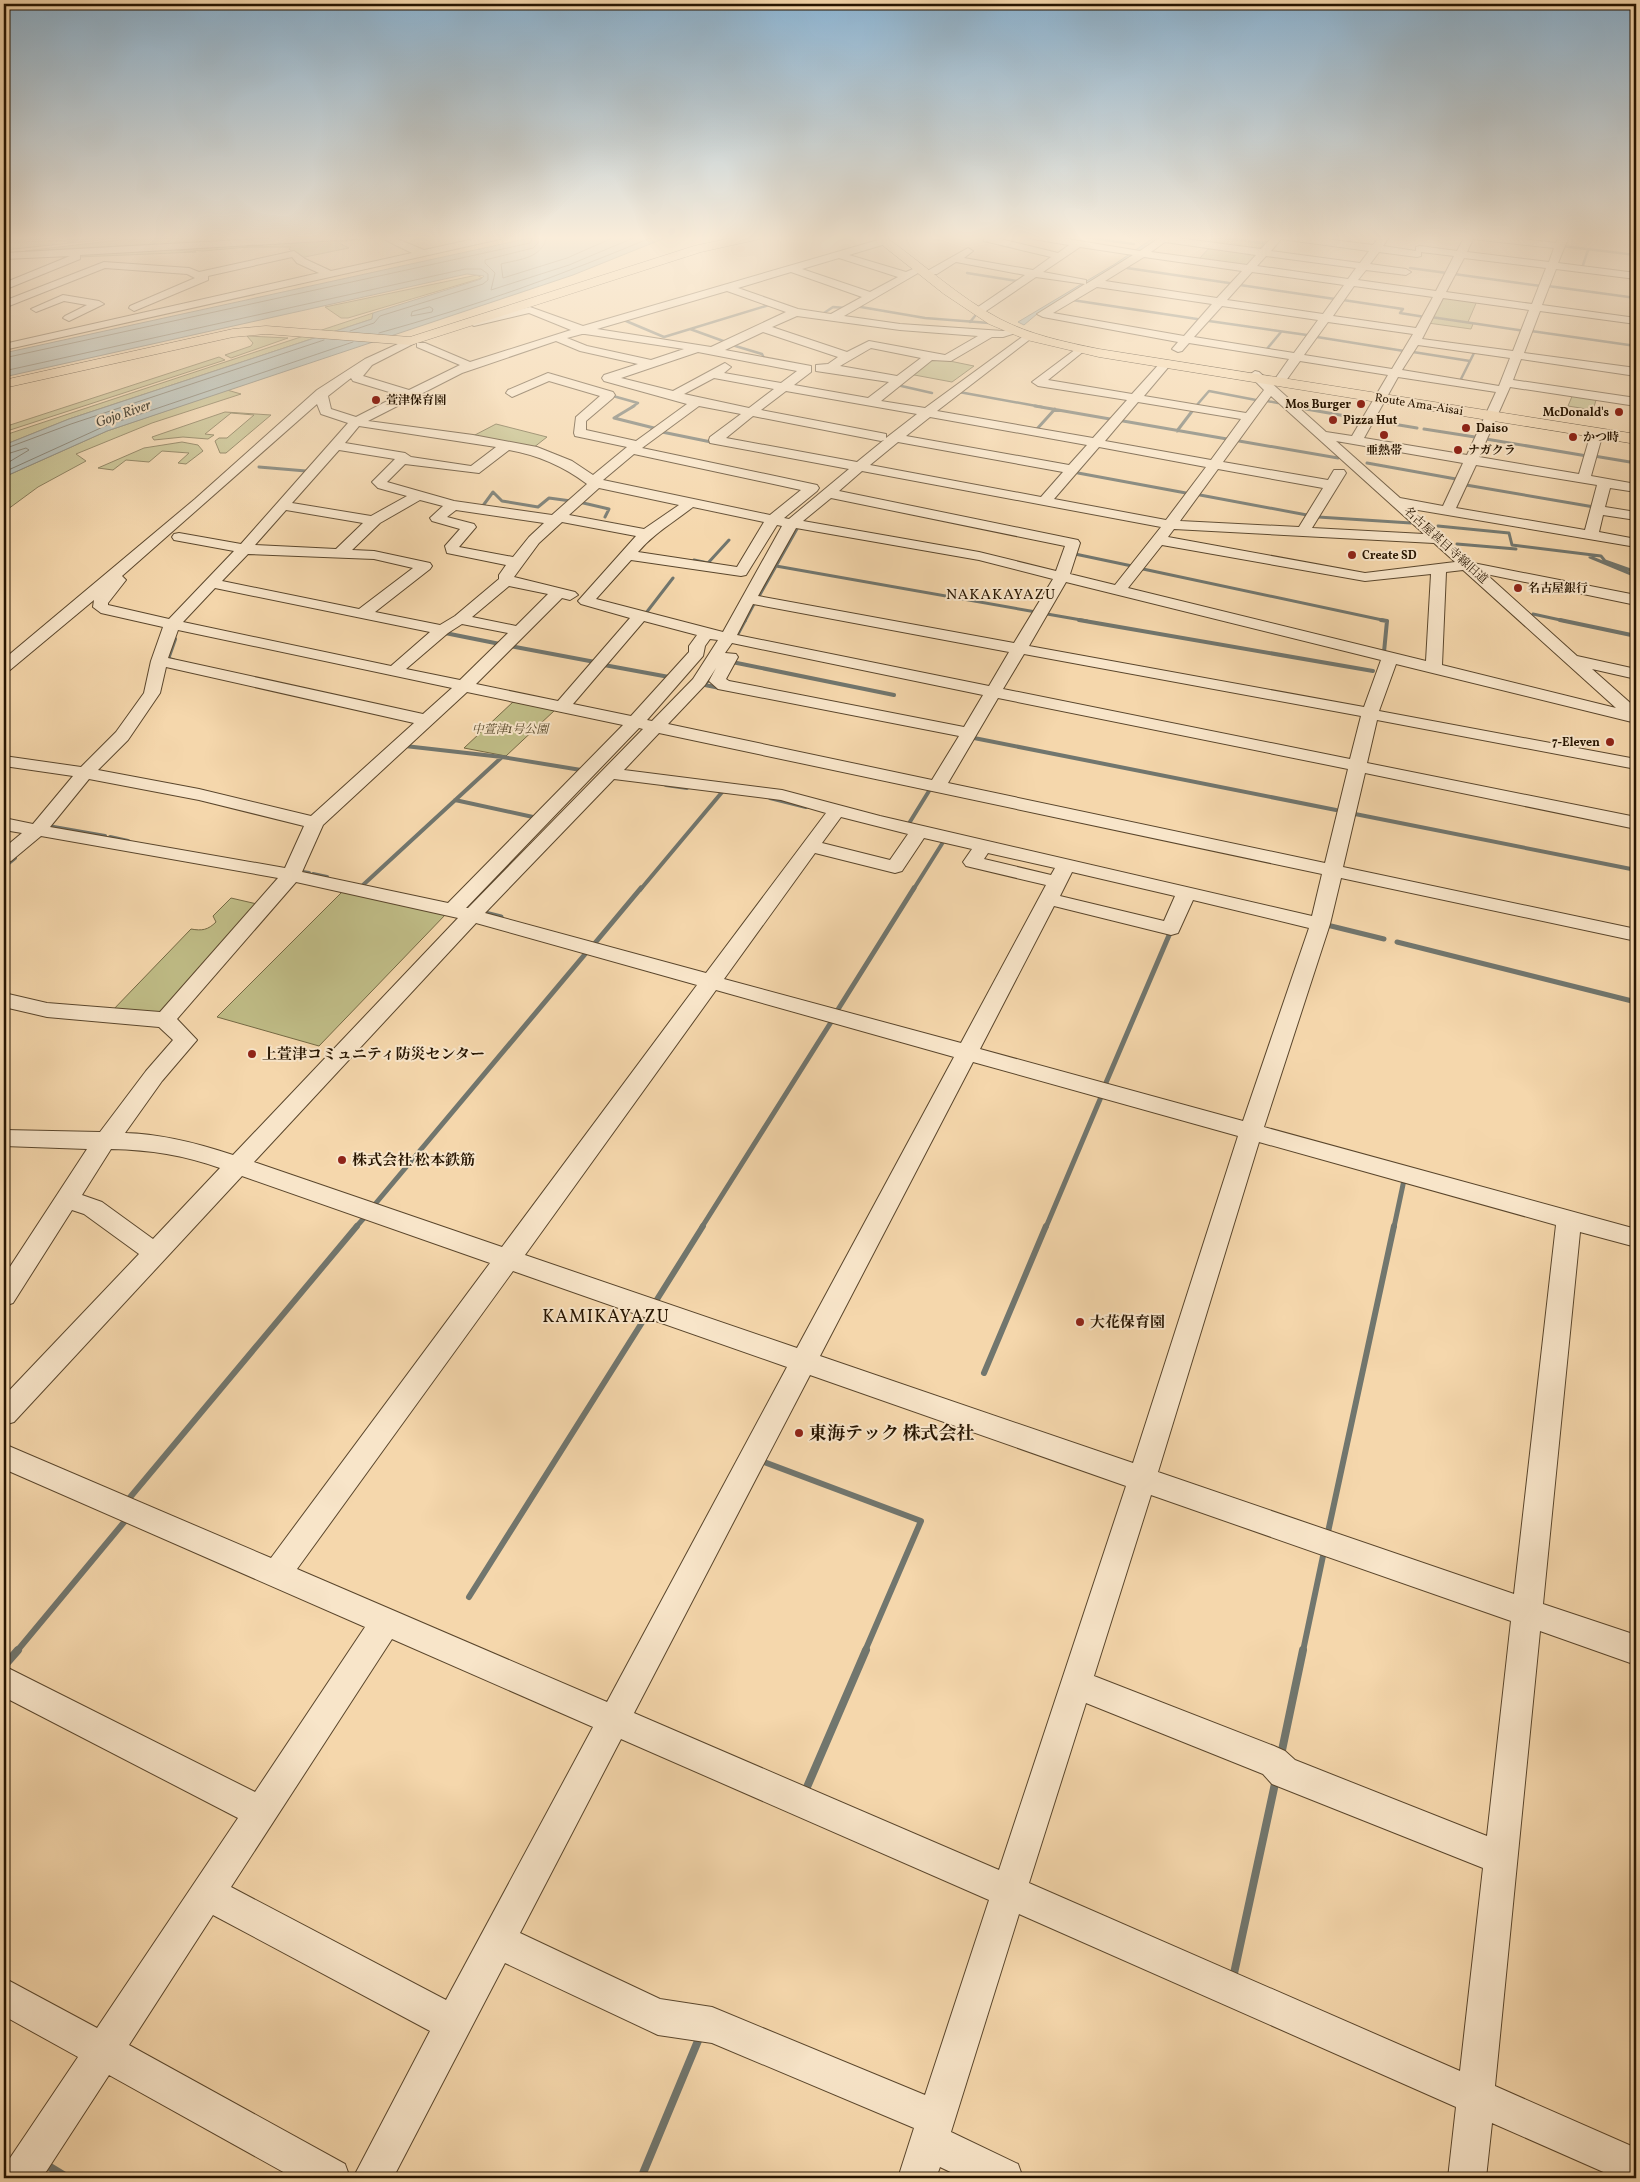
<svg xmlns="http://www.w3.org/2000/svg" width="1640" height="2182" font-family="Vollkorn,'Noto Serif JP',serif">
<style>
.green{fill:#c0bd87;stroke:#746944}
.water{fill:#a2b7b6;stroke:#71766e}
.lines{fill:none;stroke-linecap:round;stroke-linejoin:round}
.shore{stroke:#64665c;stroke-width:1}
.stream-far5{stroke:#71766e;stroke-width:2.5}
.stream-far4{stroke:#71766e;stroke-width:3}
.stream-far3{stroke:#71766e;stroke-width:4}
.stream-far2{stroke:#71766e;stroke-width:5}
.stream-far1{stroke:#71766e;stroke-width:6}
.stream{stroke:#71766e;stroke-width:8}
.minor-casing{stroke:#5a462c;stroke-width:2}
.major-casing{stroke:#271501;stroke-width:1}
.minor{fill:#f8e5c9;fill-rule:evenodd}
.major{fill:#f5d7ac;fill-rule:evenodd}
.poi-dot{fill:#8f2418;stroke:#f8e5c9;stroke-width:2}
.labels{text-anchor:middle;stroke-width:4;stroke-linejoin:round;paint-order:stroke}
.far-poi-label{font-size:12px;font-weight:bold;fill:#271501;stroke:#f8e5c9;text-anchor:start}
.far-street-label{font-size:12px;fill:#271501;stroke:#f8e5c9}
.far-park-label{font-size:12px;font-style:italic;fill:#554729;stroke:#f8e5c9}
.far-water-label{font-size:14px;font-style:italic;fill:#524e40;stroke:#f8e5c9}
.far-quarter-label{font-size:15px;letter-spacing:1px;fill:#271501;stroke:#f8e5c9}
.poi-label{font-size:15px;font-weight:bold;fill:#271501;stroke:#f8e5c9;text-anchor:start}
.quarter-label{font-size:18px;letter-spacing:1px;fill:#271501;stroke:#f8e5c9}
.near-poi-label{font-size:18px;font-weight:bold;fill:#271501;stroke:#f8e5c9;text-anchor:start}
</style>
<rect width="100%" height="100%" fill="#f5d7ac"/>
<filter id="stains"><feTurbulence type="fractalNoise" baseFrequency=".004" numOctaves="4"/><feColorMatrix values="0 0 0 0 .2 0 0 0 0 .09 0 0 0 0 .02 0 0 0 .5 -.17"/></filter>
<radialGradient id="worn" r=".72"><stop offset=".6" stop-color="#630" stop-opacity="0"/><stop offset="1" stop-color="#630" stop-opacity=".3"/></radialGradient>
<path class="green" d="M236 236V240L25 251 119 240Z
M364 236 382 237 337 242 349 248 300 258 289 249 291 247H248L203 251 178 249Z
M1172 236H1205L1265 244 1245 267 1198 260 1212 245 1169 239Z
M106 238H119L4 250V243Z
M167 249 196 252 78 257 46 255Z
M477 275 482 278 348 318H341L325 307Z
M1440 296 1477 301 1468 322 1473 324 1471 329 1428 323Z
M373 313 372 319 69 419 4 445 5 435Z
M247 336 288 338 231 358 225 355 251 346 253 343Z
M219 357 225 360 4 432V427Z
M930 357 974 366 952 382 909 374Z
M227 390 241 394 152 423 76 454 86 461 38 487 4 512V477L107 431Z
M1573 394 1597 397 1593 410 1568 406Z
M225 412 271 415 226 453H220L215 441 219 438H227L254 415 231 413 205 434 214 435 208 439 183 437 154 440 152 437Z
M496 424 547 437 533 448 473 436Z
M182 442 198 445 203 451 186 464 178 463 189 453 162 451 149 462 126 460 113 470 98 468 144 448Z
M514 701 555 710 506 756 464 748Z
M344 890 447 913 319 1046 217 1017Z
M231 898 257 904 160 1016 111 1012 191 929C202 931 208 930 216 922L213 916Z"/>
<path class="water" d="M539 236H670L573 275 107 431 4 477V445L69 419 372 319 373 313 481 279 484 276 467 274 4 377V353Z
M1156 236H1163L1137 254 1037 314 1024 325 1018 322 1115 264Z"/>
<g class="lines">
<path class="shore" d="M540 236 538 243 533 248 485 260V263L495 273 491 290 569 265 638 236
M547 236C542 259 520 259 501 264L503 278 567 258 617 236
M430 307 433 309 432 312 411 316 412 312Z
M379 333C473 307 565 274 655 236
M4 358 530 243 534 236
M4 371 465 269H481L488 274V280L483 284 380 316 374 323 350 331
M4 449 71 424 324 340
M4 455 26 448 29 450 4 465
M4 472 105 426 353 342"/>
<path class="stream-far5" d="M160 236H169
M1076 236 1134 244
M1209 236 1265 243 1259 251
M4 241 82 236
M1562 246 1636 255
M1127 268 1229 283
M1410 268 1447 273
M1582 268 1588 250
M967 273 1017 281
M1454 274 1541 286
M1240 285 1335 299
M1548 286 1636 298
M1072 300 1197 319
M1343 300 1403 309 1400 313 1425 317
M855 306 925 318 989 323
M824 313 833 307 846 308
M1431 317 1525 331
M626 321 664 337 769 305 772 306
M1209 321 1307 335
M970 322 975 316
M690 329 726 342
M1531 331 1636 346
M1317 337 1404 351
M732 345 762 354 765 360
M1266 350 1281 332
M1413 352 1470 361
M1460 381 1475 351
M900 382 897 385 932 393
M959 392 1042 407
M613 396 638 403 632 407
M1267 401 1278 403
M1196 406 1209 391 1256 400"/>
<path class="stream-far4" d="M634 406 614 418 654 428 650 432
M1035 406 1110 419
M1306 409 1363 419
M1123 421 1227 439
M1375 421 1417 428
M1424 429 1475 437
M1036 430 1055 409
M1177 431 1193 410
M662 432 716 443
M1486 439 1587 456
M1239 441 1338 458
M1594 456 1636 463
M1367 463 1456 479
M259 467 306 471
M1078 473 1186 493
M1466 485 1594 507
M1200 495 1307 515
M579 502 609 509 605 517
M482 507 493 492 502 501 538 507 549 498 571 501
M1318 517 1411 523
M1438 526 1509 533 1512 545 1601 556 1605 561 1636 572
M1457 544 1516 549
M1075 554 1132 566
M1590 557 1636 576
M694 560 708 563 729 540
M776 566 1036 612
M1143 569 1387 621
M758 598 798 527
M641 612 646 613 673 578
M1047 614 1087 621
M1533 614 1565 621
M745 621 755 602"/>
<path class="stream-far3" d="M1079 620 1373 671
M1381 620 1387 621 1384 652
M1560 620 1636 636
M445 633 500 644
M737 635 745 620
M510 646 595 662
M173 660 168 659 175 639
M732 662 894 695
M604 665 669 677
M710 677 705 685 720 688
M974 738 1336 810
M405 746 502 757 581 770
M666 785 687 788
M770 798 806 807
M455 800 533 817
M1355 814 1636 870
M908 825 929 791
M48 826 105 836
M110 837 128 841
M4 867 15 858
M297 871 309 873
M313 874 327 877
M363 885 502 757
M640 890 723 791
M913 890 945 839"/>
<path class="stream-far2" d="M485 913 501 917
M1327 925 1384 939
M1397 942 1636 1002
M595 943 641 888
M837 1011 914 888
M1105 1085 1170 933
M376 1203 586 953
M356 1227 364 1218
M702 1227 833 1019
M1046 1227 1101 1097
M1394 1227 1404 1180"/>
<path class="stream-far1" d="M656 1301 703 1226
M984 1373 1046 1226
M764 1462 921 1521 865 1651
M127 1501 357 1226
M1328 1532 1394 1226
M469 1597 643 1321
M17 1651 125 1521
M1303 1651 1323 1556"/>
<path class="stream" d="M4 1666 18 1650
M1281 1755 1303 1650
M804 1794 866 1650
M1233 1978 1276 1779
M45 2164 68 2178
M641 2178 700 2036"/>
<defs>
<path id="minor" d="M314 236H360L355 239 80 255V259L4 290V283L70 256 4 259V253Z
M377 236H390L424 250 488 236H505L500 239 4 350V344L319 273 297 263 292 257 208 276V280L134 311 129 308 130 306 195 278 187 274 105 268 4 308V301L104 262 189 268 199 272 294 251 305 259 331 271 412 253Z
M988 236 1058 253 1069 245 1033 239 1028 236H1049L1140 251 1162 236 1261 249 1273 236H1301L1373 245 1380 236H1390L1383 246 1416 251V247L1420 246 1457 251 1465 236H1496L1556 243 1559 236H1569L1558 263 1636 273V279L1556 269 1542 305 1636 318V324L1540 311 1524 353 1636 368V376L1521 359 1513 380 1636 398V406L1510 387 1479 457 1579 474 1591 433 1597 429 1602 430 1603 433 1591 476 1636 484V492L1610 488 1605 507 1636 512V520L1603 515 1599 532 1636 539V547L1412 509 1473 563 1636 595V605L1486 574 1577 656 1636 669V679L1592 669 1636 708V723L1396 664 1379 711 1636 759V769L1377 720 1367 763 1636 817V829L1365 773 1343 867 1636 929V941L1341 878 1330 924 1264 1127 1636 1229V1247L1580 1232 1543 1604 1636 1635V1665L1540 1631 1495 2086 1636 2148V2178H1617L1492 2123 1486 2178H1448L1456 2107 1019 1914 951 2132 1018 2164 1023 2178H963L940 2167 936 2178H898L914 2128 712 2043 658 2035 505 1963 393 2178H353L430 2031 213 1915 129 2045 345 2164 350 2178H294L109 2075 42 2178H4L6 2164 78 2057 4 2016V1978L97 2028 238 1818 4 1697V1666L255 1792 365 1627 4 1469V1444L271 1558 490 1263 242 1176 14 1422 4 1425V1396L139 1254 84 1214 72 1210 13 1303 4 1306V1276L87 1149 4 1146V1130L100 1132 146 1071 173 1040 159 1027 47 1017 4 1007V993L47 1003 160 1012 278 878 41 836 11 861 4 863V848L22 833 4 830V818L33 824 73 776 4 766V756L81 767 116 732 144 693 151 661 163 627 101 613 93 607 94 600 10 670 4 672V659L195 499 317 390 365 359 411 338 417 341 415 343 372 365 363 376 409 390 460 365 417 347V343H425L470 362 571 330 529 313 474 326 468 323 470 321 530 307 583 326 885 238 889 239V243L849 255 906 272 920 266 925 269 844 316 900 324 1003 331 1016 328 1022 331 1003 337H992L951 361 932 360 881 401 925 408 1029 332 1035 335 1033 337 937 411 1093 438 1127 400 1038 386 1032 382 1080 346 1084 347V351L1048 380 1132 394 1161 362 1165 360 1171 364 1144 396 1246 413 1264 390 1249 375 1255 371 1259 372 1326 432 1352 436 1388 375 1300 361 1285 382 1281 383 1275 379 1289 359 1189 343 1182 351 1178 352 1172 349 1178 342 1043 317 1037 314 1085 284 1036 277 986 311H978V307L1025 275 956 262 937 274H929V270L968 248 973 251 964 258 1033 270 1051 257 984 241V237ZM1281 239 1369 251 1360 263 1271 251ZM1473 239 1554 248 1549 262 1467 252ZM1165 242 1256 255 1247 265 1151 252ZM1080 247 1133 255 1086 284V280L1043 272ZM1379 252 1417 257 1421 256V252L1454 256 1436 291 1358 280 1366 270 1406 275 1411 272 1406 269 1370 264ZM1266 256 1356 268 1348 279 1257 266ZM1144 257 1242 271 1217 298 1105 281ZM839 258 898 277 870 292 802 269ZM1464 258 1546 268 1532 304 1446 292ZM791 272 862 297 831 314 798 309 738 288ZM1252 272 1344 285 1323 314 1227 300ZM1354 286 1433 297 1416 328 1333 316ZM1097 287 1212 304 1184 336 1053 313ZM727 291 786 312 711 347 597 329ZM1443 298 1529 310 1513 351 1422 339ZM1222 306 1318 320 1294 353 1194 337ZM797 316 900 330 978 336 945 355 869 341 847 352 772 327ZM1328 322 1413 334 1392 369 1304 355ZM763 332 838 357 828 364 816 365V371L889 382 868 398 794 385 811 372V366L725 350ZM582 334H585L684 349 651 360 587 346 567 338ZM556 341 580 351 638 364 604 375 602 378 604 381 687 404 636 441 586 430V421L613 398 615 395 613 392 548 373 508 390 506 393 512 397 549 381 600 396 576 417 574 433 575 436 627 447 593 475 572 461 537 447 473 435 368 421 462 373ZM1418 345 1510 358 1499 386 1402 370ZM871 348 921 358 897 376 840 366ZM698 352 797 371 781 383 724 373 731 367 725 363 673 391 621 378ZM1398 377 1496 392 1467 455 1364 438ZM351 378 353 381 399 395 356 417 331 409 328 396ZM714 378 774 389 749 408 684 394ZM786 391 917 414 886 438V434L881 433 761 410ZM1271 396 1424 534 1312 528 1346 473 1344 470H1334L1328 480 1223 462ZM1138 402 1241 419 1211 460 1105 441ZM317 404 321 414 348 423 241 544 179 533 174 534 172 537 174 540 234 551 169 619 108 605V603L126 580 122 576ZM699 406 741 414 710 437 709 440 710 443 849 469 789 519 784 518 817 491 819 488 817 485 642 448ZM753 416 881 441 884 440 857 462 726 438ZM930 417 1087 445 1069 465 906 436ZM359 426 496 447 471 466 411 457 405 453 345 443ZM1336 441 1463 463 1443 506 1400 498ZM898 442 1063 472 1041 497 870 465ZM1099 447 1206 467 1166 520 1054 499ZM339 450 395 459 372 482 378 488 407 496 371 516 292 503ZM509 450C538 455 563 466 587 484L552 515 454 501 387 482 405 464 479 473ZM634 454 801 490 770 515 603 480ZM1476 465 1597 485 1585 530 1456 508ZM1218 469 1323 488 1299 527 1180 521ZM862 471 1161 527 1115 585 1070 574 1080 543 1078 540 839 491ZM599 488 679 505 644 529 569 515ZM831 498 1065 546 1056 571 979 552 803 521ZM420 500 443 506 430 518 432 521 460 529 445 546 447 553 506 565 499 575V579L455 616 440 625 375 612 430 569 432 566 430 563 374 551 352 550 380 523ZM693 507 764 522 737 567 638 552C653 534 674 522 693 507ZM286 510 363 523 336 549 255 545ZM456 510 544 523 529 537 513 557 459 547 476 527 474 524 447 517ZM562 522 636 536 578 601 581 604 630 618 558 701 476 684 562 598 570 600 578 595 575 592 514 577 539 543ZM777 525 782 526 723 632 596 599 631 560 741 576 746 575ZM796 528 979 560 1053 579 1014 643 758 596ZM1174 529 1434 543 1455 562 1365 573 1168 537ZM1162 545 1365 581 1431 574 1426 661 1128 588ZM248 554 374 559 413 568 359 609 222 581ZM1463 570 1616 708 1442 665 1446 572ZM1066 582 1381 660 1364 707 1029 646ZM509 586 548 594 516 626 472 617ZM215 588 430 632 391 666 183 622ZM753 604 1009 652 989 686 737 635ZM644 621 697 635 689 646V652L631 716 573 704ZM462 624 508 633 460 680 406 669 448 633ZM178 630 452 688 423 714 168 658ZM710 639 718 640 693 679 652 721 647 720 703 656 705 646ZM732 643 983 695 964 727 729 681 726 679 738 657 736 654 725 653ZM1024 654 1361 716 1350 759 1003 689ZM166 667 414 723 311 816 199 789 98 770 128 740 160 693ZM716 668 709 681 718 689 959 736 932 780 668 724 705 685ZM467 692 623 725 448 903 302 872 323 825ZM998 698 1348 769 1325 863 948 783ZM639 728 643 729 468 908H466ZM659 733 1322 874 1312 916 880 816 782 790 624 770ZM89 779 199 800 304 826 285 868 50 827ZM614 779 781 800 826 813 706 973 485 913ZM841 817 908 834 890 860 822 843ZM924 838 972 849 963 862 966 866 1046 885 961 1043 724 979 815 853 895 873 902 871ZM988 853 1055 868 1051 875 984 859ZM1072 872 1175 896 1164 921 1060 896ZM296 882 458 918 233 1155C197 1143 162 1134 125 1133L162 1081 197 1040 177 1019ZM1193 900 1309 928 1243 1121 980 1049 1054 906 1171 935 1178 933ZM476 923 697 985 502 1247 254 1162ZM716 990 954 1057 797 1348 525 1255ZM973 1062 1238 1136 1133 1463 820 1356ZM1259 1142 1556 1225 1514 1594 1158 1472ZM111 1149C151 1150 183 1155 220 1168L153 1239 102 1202 82 1195ZM513 1271 787 1367 607 1702 297 1569ZM810 1375 1126 1486 999 1870 634 1713ZM1151 1495 1511 1621 1487 1836 1295 1760 1285 1751 1274 1746 1094 1676ZM392 1639 593 1727 446 2000 231 1887ZM1086 1703 1263 1774 1272 1784 1483 1868 1460 2071 1029 1883ZM621 1739 989 1900 925 2095 712 2007 660 1999 520 1933Z
M63 295 99 301 104 304 69 321 63 318 65 316 87 305 64 301 36 312 31 309Z"/>
<path id="major" d="M741 236H762L760 239 701 252 411 345 266 334 233 337 4 388V380L233 329 266 326 410 337 694 246Z
M871 236H884C923 263 958 297 1000 319 1031 335 1065 342 1099 349L1636 434V444L1099 357 1027 340 989 324 944 294Z"/>
</defs>
<use href="#minor" class="minor-casing"/>
<use href="#major" class="major-casing"/>
<use href="#minor" class="minor"/>
<use href="#major" class="major"/>
</g>
<linearGradient id="sky" x2="0" y2="1"><stop stop-color="#8cb5d4"/><stop offset="0.44" stop-color="#faedda"/><stop offset="1" stop-color="#faedda" stop-opacity="0"/></linearGradient>
<rect width="1640" height="541" fill="url(#sky)"/>
<g class="poi-dot">
<circle cx="376" cy="400" r="5"/>
<circle cx="1361" cy="404" r="5"/>
<circle cx="1619" cy="412" r="5"/>
<circle cx="1333" cy="420" r="5"/>
<circle cx="1466" cy="428" r="5"/>
<circle cx="1384" cy="435" r="5"/>
<circle cx="1573" cy="437" r="5"/>
<circle cx="1458" cy="450" r="5"/>
<circle cx="1352" cy="555" r="5"/>
<circle cx="1518" cy="588" r="5"/>
<circle cx="1610" cy="742" r="5"/>
<circle cx="252" cy="1054" r="5"/>
<circle cx="342" cy="1160" r="5"/>
<circle cx="1080" cy="1322" r="5"/>
<circle cx="799" cy="1433" r="5"/>
</g>
<g class="labels">
<g class="far-poi-label">
<text x="386" y="404">萱津保育園</text>
<text x="1351" y="408" text-anchor="end">Mos Burger</text>
<text x="1609" y="416" text-anchor="end">McDonald's</text>
<text x="1343" y="424">Pizza Hut</text>
<text x="1476" y="432">Daiso</text>
<text x="1583" y="441">かつ時</text>
<text x="1384" y="454" text-anchor="middle">亜熱帯</text>
<text x="1468" y="454">ナガクラ</text>
<text x="1362" y="559">Create SD</text>
<text x="1528" y="592">名古屋銀行</text>
<text x="1600" y="746" text-anchor="end">7-Eleven</text>
</g>
<g class="far-street-label">
<text transform="translate(1419 404) rotate(9)" y="4">Route Ama-Aisai</text>
<text transform="translate(1446 545) rotate(42)" y="4">名古屋甚目寺線旧道</text>
</g>
<g class="far-park-label">
<text x="510" y="733">中萱津1号公園</text>
</g>
<g class="far-water-label">
<text transform="translate(123 413) rotate(-19)" y="5">Gojo River</text>
</g>
<g class="far-quarter-label">
<text x="1001" y="599">NAKAKAYAZU</text>
</g>
<g class="poi-label">
<text x="262" y="1059">上萱津コミュニティ防災センター</text>
<text x="352" y="1165">株式会社 松本鉄筋</text>
<text x="1090" y="1327">大花保育園</text>
</g>
<g class="quarter-label">
<text x="606" y="1322">KAMIKAYAZU</text>
</g>
<g class="near-poi-label">
<text x="809" y="1439">東海テック 株式会社</text>
</g>
</g>
<rect width="1640" height="2182" fill="none" stroke="#f5d7ac" stroke-width="20"/>
<rect x="5" y="5" width="1630" height="2172" fill="none" stroke="#271501" stroke-width="2.5"/>
<rect x="10" y="10" width="1620" height="2162" fill="none" stroke="#271501"/>
<rect width="100%" height="100%" filter="url(#stains)"/>
<rect width="100%" height="100%" fill="url(#worn)"/>
</svg>
